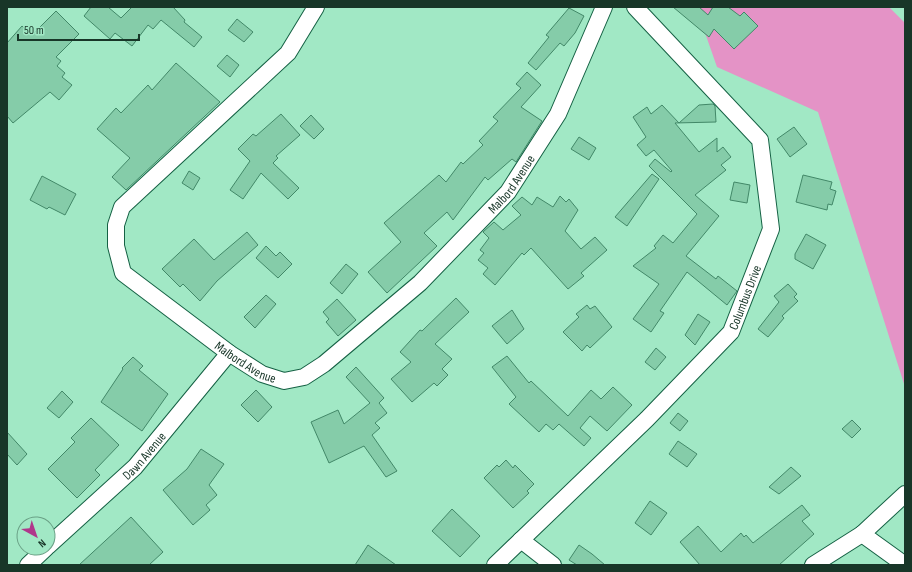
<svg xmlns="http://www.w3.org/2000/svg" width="912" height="572" font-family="'Sofia Sans Condensed',sans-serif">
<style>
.green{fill:#e493c6}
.building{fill:#85cca9;stroke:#428868}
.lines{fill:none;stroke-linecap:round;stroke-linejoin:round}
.minor-casing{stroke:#156144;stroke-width:18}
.minor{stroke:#fff;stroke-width:16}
.labels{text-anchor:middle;stroke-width:3;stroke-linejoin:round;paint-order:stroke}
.street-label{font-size:13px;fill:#183628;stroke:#a1e8c5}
</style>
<rect width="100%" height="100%" fill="#a1e8c5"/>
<path class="green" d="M696 7H889L905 23V387L818 112 717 67Z"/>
<path class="building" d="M91 7H108L121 18 132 7H173L185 20 184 22 202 37 194 47 161 20 153 29 148 25 132 46 115 33 110 39 84 16Z
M673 7H699L708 15 713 7H728L740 16 744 12 758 26 734 49 714 29 709 37Z
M569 8 584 16 575 33 564 46 560 43 536 70 528 63 549 37 546 35Z
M56 11 79 34 56 57 61 61 57 66 65 73 62 77 72 85 59 100 50 92 13 123 7 116V43L22 26 32 35Z
M237 19 253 32 244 42 228 30Z
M227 55 239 65 230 77 217 66Z
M176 63 220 102 126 190 112 177 130 158 97 129 116 108 121 113 148 85 152 90Z
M527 72 541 85 521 107 542 121 516 162 512 159 488 180 485 177 453 220 447 212 424 233 437 246 387 293 368 272 401 242 384 223 439 175 446 182 461 162 463 164 483 145 479 141 498 121 493 117 521 88 516 84Z
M713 104 715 106 716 122 675 123 699 152 717 138V152L723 147 731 157 721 165 726 170 695 195 719 216 686 256 716 279 718 276 737 291 727 305 687 272 660 311 664 313 651 332 633 319 659 284 633 266 656 248 654 246 663 235 673 243 697 214 649 166 655 159 671 172 672 171 654 150 646 156 637 145 646 137 633 117 647 107 651 114 662 105 679 123 699 105Z
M281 114 300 135 276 156 278 158 273 163 299 188 288 199 261 173 243 199 230 190 250 161 238 149 253 134 256 136Z
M311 115 324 129 314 139 300 126Z
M794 127 807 144 790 157 777 139Z
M579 137 596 148 589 160 571 149Z
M189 171 200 178 193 190 182 183Z
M652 174 659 179 627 226 615 217Z
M803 175 832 182 830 189 836 191 832 205 828 204 827 210 796 202Z
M42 176 76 194 65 215 49 207 47 209 30 200Z
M734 182 750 185 747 203 730 200Z
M560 196 566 202 569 199 578 210 565 231 581 249 595 237 607 250 581 273 584 276 568 289 531 248 524 255 522 253 495 285 483 274 488 268 478 260 484 253 480 250 489 238 483 232 494 222 503 230 521 215 512 206 522 197 532 205 537 197 553 207Z
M247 232 258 245 217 281 200 301 183 284 180 287 162 269 194 239 214 260Z
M806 234 826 245 813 269 795 259V254Z
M266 246 276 256 280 252 292 264 278 278 256 258Z
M346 264 358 274 342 294 330 283Z
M788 284 797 294 794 297 798 301 782 316 784 318 768 337 758 329 779 302 774 296Z
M266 295 276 304 255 328 244 317Z
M456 298 469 312 435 344 452 359 442 369 448 375 437 386 434 383 412 402 391 379 411 362 400 352 420 330 422 331Z
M337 299 356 320 338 336 326 322 329 319 323 312Z
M587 305 590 309 595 306 612 327 590 348 587 345 582 351 563 332 579 317 576 314Z
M512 310 524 329 507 344 492 326Z
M698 314 710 322 695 345 685 335Z
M656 348 666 357 655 370 645 362Z
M507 356 529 383 531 381 568 416 591 390 601 399 613 387 632 405 607 431 590 416 580 428 591 438 584 446 559 424 553 430 546 424 539 432 509 404 516 397 492 367Z
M133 357 143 366 139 370 168 394 142 431 101 402 123 369 122 368Z
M356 367 384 398 379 403 387 413 375 423 380 428 372 435 397 471 386 477 364 446 329 463 311 422 338 410 344 424 370 403 346 377Z
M256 390 272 407 258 422 241 405Z
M62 391 73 402 59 418 47 408Z
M678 413 688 421 680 431 670 423Z
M91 418 119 445 95 470 100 475 77 498 48 469 75 442 71 438Z
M852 420 861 429 852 438 842 429Z
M7 432 27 454 17 465 7 454Z
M678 441 697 454 687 467 669 454Z
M201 449 224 464 209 485 217 495 206 505 210 510 193 525 163 490 187 469Z
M506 460 513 468 515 465 534 484 527 491 529 493 513 508 484 478 497 465 499 467Z
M791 467 801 476 779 494 769 487Z
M650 501 667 513 651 535 635 523Z
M802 505 810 515 802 521 814 534 779 565H700L680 542 698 526 721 552 741 533 744 537 746 535 753 543Z
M452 509 480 536 460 557 432 531Z
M131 517 163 552 149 565H79Z
M368 545 396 565H355Z
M579 545 592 554 605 565H577L569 560Z"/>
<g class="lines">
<defs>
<g id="minor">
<path id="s1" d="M316 7 288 53 122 207 116 225V246L123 273 229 353 262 374 284 381 304 377 324 364 420 283 508 192 558 114 604 7"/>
<path d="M862 534 905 565"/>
<path d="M521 540 553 565"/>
<path id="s2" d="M48 546 135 467 229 353"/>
<path d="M28 565 46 548"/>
<path id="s3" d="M495 565 647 419 731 332 771 229 760 140 635 7"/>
<path d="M813 565 862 534 905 494"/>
</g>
</defs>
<use href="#minor" class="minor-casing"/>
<use href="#minor" class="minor"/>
</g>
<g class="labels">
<g class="street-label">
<text dy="5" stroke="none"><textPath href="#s1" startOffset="848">Malbord Avenue</textPath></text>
<text dy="5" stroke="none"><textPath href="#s3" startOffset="369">Columbus Drive</textPath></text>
<text dy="5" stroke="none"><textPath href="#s1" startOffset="500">Malbord Avenue</textPath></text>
<text dy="5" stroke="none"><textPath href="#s2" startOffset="132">Dawn Avenue</textPath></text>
</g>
</g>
<rect width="912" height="572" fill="none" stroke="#183628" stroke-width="16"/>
<g transform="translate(36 536) rotate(140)"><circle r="19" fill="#a1e8c5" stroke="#6aa186"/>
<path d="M0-3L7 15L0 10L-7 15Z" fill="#b0378b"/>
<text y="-6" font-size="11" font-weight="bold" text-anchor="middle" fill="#183628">N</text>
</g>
<path d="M18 34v6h121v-6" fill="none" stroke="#183628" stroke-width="2"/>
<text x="24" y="34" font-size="12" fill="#183628" stroke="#a1e8c5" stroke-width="3" paint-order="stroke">50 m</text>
</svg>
